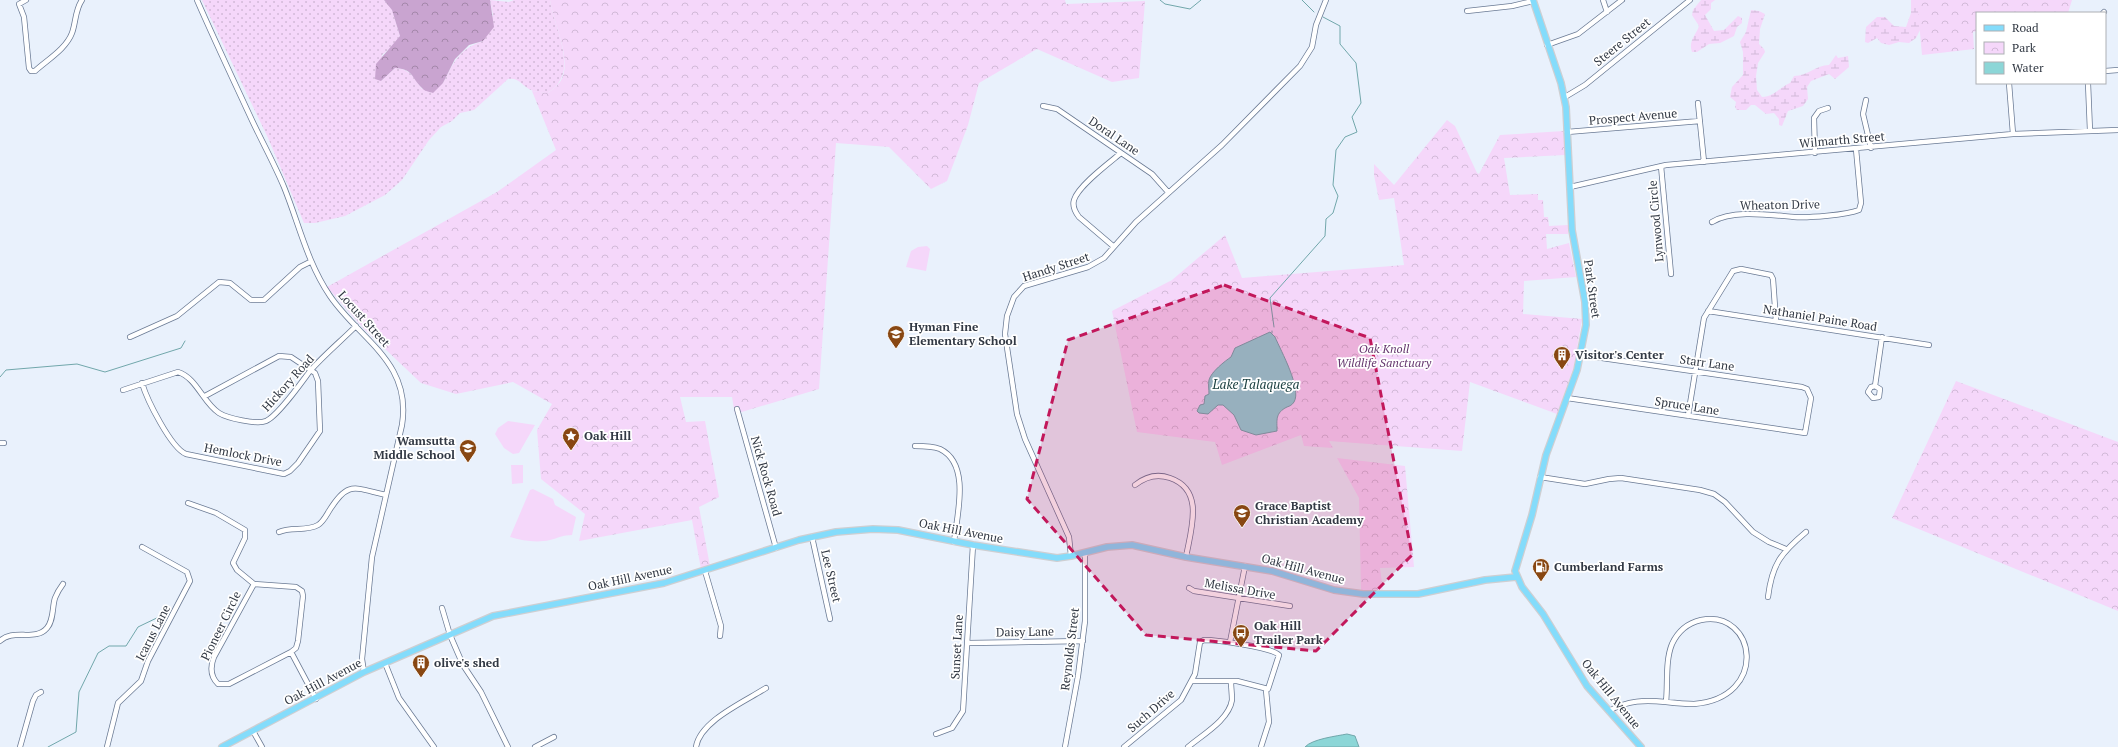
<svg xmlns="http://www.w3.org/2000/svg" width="2118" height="747" font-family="'PT Serif',serif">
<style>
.grass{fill:url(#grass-dots)}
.forest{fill:url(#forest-crowns)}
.wetland{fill:url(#wetland-marsh)}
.park{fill:url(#park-crowns)}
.pitch{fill:#f5d7fa}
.water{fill:#8cd6d7;stroke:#71a7ab}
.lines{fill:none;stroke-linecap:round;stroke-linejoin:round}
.stream{stroke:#71a7ab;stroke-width:1}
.minor-casing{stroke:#6a7a94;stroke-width:6}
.major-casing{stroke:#cecfd2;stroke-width:8}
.minor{stroke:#fff;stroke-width:4.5}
.major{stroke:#84dcfb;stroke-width:5.5}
.marked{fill:#c2185b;fill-opacity:0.2;stroke:#c2185b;stroke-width:3;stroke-dasharray:8 5;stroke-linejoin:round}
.labels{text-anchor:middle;stroke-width:3.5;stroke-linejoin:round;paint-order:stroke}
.street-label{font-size:12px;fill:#323944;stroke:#fff}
.poi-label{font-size:12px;font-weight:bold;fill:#323944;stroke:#fff;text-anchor:start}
.park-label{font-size:12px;font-style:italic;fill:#66386f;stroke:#fff}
.water-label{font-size:13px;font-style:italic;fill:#1d4142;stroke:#fff}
</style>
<defs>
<pattern id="grass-dots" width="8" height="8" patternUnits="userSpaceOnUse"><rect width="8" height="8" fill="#f5d7fa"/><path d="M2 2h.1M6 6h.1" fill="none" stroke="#d2b9d8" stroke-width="1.8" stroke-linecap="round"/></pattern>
<pattern id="forest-crowns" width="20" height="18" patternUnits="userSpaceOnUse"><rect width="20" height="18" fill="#c9a4d0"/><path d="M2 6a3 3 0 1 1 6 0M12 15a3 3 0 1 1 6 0" fill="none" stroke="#a487aa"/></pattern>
<pattern id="wetland-marsh" width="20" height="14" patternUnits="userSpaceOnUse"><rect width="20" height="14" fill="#f5d7fa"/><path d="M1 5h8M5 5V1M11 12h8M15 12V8" fill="none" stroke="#d2b9d8"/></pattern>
<pattern id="park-crowns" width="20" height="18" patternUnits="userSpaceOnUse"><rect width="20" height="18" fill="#f5d7fa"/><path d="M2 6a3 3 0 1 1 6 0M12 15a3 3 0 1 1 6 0" fill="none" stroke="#d2b9d8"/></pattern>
</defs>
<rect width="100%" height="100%" fill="#e9f1fc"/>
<path class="grass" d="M202 0H384L392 9 400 36 395 44 382 55 381 81 395 68C410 69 414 77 422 89L443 83C454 62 459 49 483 41L493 15 490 0 509 2 514 0H550C553 23 574 61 559 82 557 86 552 90 548 93 543 93 535 92 531 90 522 86 519 77 508 79L474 110 460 113 452 121 441 127 429 140 402 180 385 195 345 216 315 223H304L268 138Z"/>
<path class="forest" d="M384 0H490L494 27 483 41 469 45 455 59 443 83 433 93C430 92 424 91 422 88 411 77 413 69 395 68L381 81 375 79 376 64 400 36 392 10Z"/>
<path class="wetland" d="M1701 0H1715L1711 3V9L1705 15 1714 31 1724 30 1738 16 1742 18V23L1737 27 1734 36 1720 43 1709 44 1697 52H1692C1688 41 1696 35 1699 26L1692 15 1693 10Z
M1911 0H1956L1920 30 1916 38 1909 43 1899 42 1889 45 1881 43 1877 38 1868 43 1865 42 1866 27 1877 17H1885L1894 26 1906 27 1911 13Z
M1751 10 1759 11 1765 14 1760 29 1759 44 1764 49 1765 52 1758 63 1756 76 1757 90 1762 97C1774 97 1780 87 1790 83L1794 76C1808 76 1816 65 1829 65L1836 55 1838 58 1848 56 1849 67 1835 79 1829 74 1811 81 1807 87 1808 99 1803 106 1788 111 1782 126 1779 125V119L1774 113 1766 114 1755 105H1751L1746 110H1737L1735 107 1736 102 1730 97 1732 87 1743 75V52L1740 42 1746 32Z"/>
<path class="park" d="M550 0H1065L1066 4 1145 1 1139 78 1112 82 1037 49 979 83 968 125 947 181 931 189 889 147 836 143 819 389 735 414 732 397H680L686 422 705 421 719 497 699 507 710 566 701 569 692 520 579 541 585 514 541 479 537 430 552 404 513 382 456 394 421 383 364 329 327 287 497 192 556 150 532 91 548 93C552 90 557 86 560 82 574 61 553 23 550 0Z
M1917 0H2072L2068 13H1977V31L1973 32 1974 49 1922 55Z
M1447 120 1455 126 1477 173 1479 174 1500 135 1564 131 1565 155 1504 158 1510 195 1538 194V200H1543L1544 217H1548L1549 226 1568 225V234H1546L1547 249 1569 243 1576 277 1524 281 1523 314 1582 319 1574 366 1557 414 1470 382 1462 451 1329 441 1333 448 1304 446 1301 435 1222 465 1215 442 1137 432 1112 311 1172 280 1225 235 1242 278 1404 265 1394 198 1379 200 1374 175V164L1394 185Z
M1956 381 2118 442V611L1892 518Z
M1337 458 1405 466 1414 567 1380 568 1383 591 1361 590 1359 498Z"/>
<path class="pitch" d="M927 246 930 249 926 271 906 267 911 251 918 247Z
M508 421 535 425 519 453 513 454 504 448 495 434 498 428Z
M511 465H523V483L512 484Z
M533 489 553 499 555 505 576 517 572 535C563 535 558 538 550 540 537 543 523 541 510 537L530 490Z"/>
<path class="water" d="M1270 332 1275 337C1281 351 1302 389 1294 402 1292 405 1290 406 1287 407 1275 413 1277 420 1277 431L1256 435 1241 430 1234 415 1223 405H1218L1208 414 1199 413 1197 411 1200 405 1204 404 1205 396 1209 394C1209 390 1208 384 1209 380 1211 372 1225 361 1231 357L1235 348Z
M1347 734 1355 736 1359 747H1305C1312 739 1337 736 1347 734Z"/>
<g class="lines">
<path class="stream" d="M1160 0 1165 4 1190 9 1201 0
M1302 0 1314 12
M1274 327 1270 298 1325 236 1326 219 1333 213 1338 196 1333 185 1336 150 1345 137 1357 132 1352 117 1361 103 1356 63 1340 44V26L1323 17
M1272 333V331
M0 377 6 370 77 364 105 372 181 348 185 341
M48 747 76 732 79 692 98 653 109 646H126L138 627 163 615"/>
<defs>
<path id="minor" d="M26 0 19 4 24 17 29 68 31 71H35C47 60 66 49 72 33 76 22 75 10 82 0
M197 0C214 39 232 77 250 116 261 140 274 163 284 187 299 224 307 262 330 296 360 340 412 362 402 425L372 557 362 659 364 672
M1603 0 1607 12
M1467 11 1512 6 1533 1
M2103 13 2104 12
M1547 45 1578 34 1622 0
M2105 71 2118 70
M2009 83 2013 134
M2088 83 2090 131
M1565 97 1585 85 1690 0
M1866 100 1863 114 1871 148
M1698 103 1704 162
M1043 106 1057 109 1152 174 1168 192
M1567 132 1700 121
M1815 153 1814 118 1819 111 1828 108
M1661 166 1671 274
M1570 187 1666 165 2013 134 2118 130
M1712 222C1732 209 1771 215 1794 217 1808 218 1847 215 1859 210L1861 203 1856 149
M1113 246 1079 217C1075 212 1072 207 1074 200 1078 186 1109 163 1121 153
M1708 311 1929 345
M130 337 177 316 219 282 230 283 251 300H264L300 267 310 262
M142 383C147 400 171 448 186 454L284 474 290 471 298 463 320 431 318 381 315 373 291 357 279 356 205 396
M1875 386 1880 389 1879 397 1873 398 1868 392 1871 387 1875 386 1882 337
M123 390 178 372C197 378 203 403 219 413 227 418 257 425 266 421 278 416 301 383 310 371 324 355 341 341 356 326
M1567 398 1805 433 1811 398 1807 389 1802 387 1581 355
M737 409 776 548
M1688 416 1704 318 1733 271 1741 269 1771 275 1773 279 1776 321
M0 443H4
M915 446C923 446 932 446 940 449 971 464 957 515 954 542
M1540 477 1585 484 1609 479 1621 478 1700 490 1714 494 1725 502 1753 532 1769 542 1786 549
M1135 485C1145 477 1156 473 1170 478 1205 490 1191 529 1186 557
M188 503 216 513 245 530V538L233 563 237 570 254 584
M279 532C291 526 306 532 318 525 323 522 326 516 329 511 348 480 354 488 386 495
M812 537 830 619
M1071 556 1069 537 1025 439 1017 414 1005 334 1007 316 1014 297 1024 286 1088 267 1104 258 1136 222 1222 145 1300 66 1312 47 1316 25 1326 0
M705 571 721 626 720 636
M1189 588 1194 591 1290 606
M1768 597C1772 564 1781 553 1806 532
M442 608 450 635 463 665 481 692 508 747
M0 641C13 628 35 642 47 628 54 620 52 607 55 598 57 593 60 588 63 584
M1230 642 1245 566
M968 643 1083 641
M291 652 229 684H218C210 676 210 667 214 657L254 584 296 587 302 591 303 596 298 641 296 648 291 652 316 699
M385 663 399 698 434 747
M1609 711C1628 700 1645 700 1666 702 1668 684 1665 661 1672 644 1678 631 1688 623 1701 620 1756 609 1770 698 1694 704 1685 704 1675 703 1666 702
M253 731 262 747
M936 734 952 728 963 711 973 545
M20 747 33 701 36 695 41 692
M107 747 118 703 141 681 148 661 190 581 187 572 142 547
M535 747 554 737
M696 747C700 721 744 702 766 688
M1065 747 1078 676 1085 621V553
M1124 747 1181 700 1195 674 1200 642 1204 640C1217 640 1271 647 1279 655L1268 689 1237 681H1192
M1188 747C1202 735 1229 720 1232 700 1232 694 1231 687 1231 681
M1261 747 1269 722 1266 690"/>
<path id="major" d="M1533 0 1561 83 1566 107 1572 230 1585 302 1586 325 1577 370 1546 455 1532 515 1515 571 1522 587 1543 614 1587 686 1641 747
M222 747 364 672 493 616 664 583 799 540 836 532 873 529 898 530 973 545 1057 558 1071 556 1107 547 1132 545 1186 557 1272 571 1334 590 1363 594H1418L1485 580 1516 577"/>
</defs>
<use href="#minor" class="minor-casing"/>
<use href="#major" class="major-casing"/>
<use href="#minor" class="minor"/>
<use href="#major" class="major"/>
</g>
<path class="marked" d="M1224 285 1370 338 1412 555 1316 651 1146 635 1027 499 1068 340Z"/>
<defs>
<symbol id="school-pin" viewBox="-11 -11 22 30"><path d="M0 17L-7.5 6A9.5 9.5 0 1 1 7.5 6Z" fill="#884712" stroke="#fff"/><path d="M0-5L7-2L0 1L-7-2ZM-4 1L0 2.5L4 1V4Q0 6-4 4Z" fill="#fff"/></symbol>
<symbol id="building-pin" viewBox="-11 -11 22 30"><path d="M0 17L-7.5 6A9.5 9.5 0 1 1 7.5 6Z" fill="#884712" stroke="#fff"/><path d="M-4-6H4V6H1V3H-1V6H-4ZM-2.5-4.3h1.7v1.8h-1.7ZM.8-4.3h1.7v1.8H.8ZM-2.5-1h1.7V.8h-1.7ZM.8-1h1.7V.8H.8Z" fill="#fff"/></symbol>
<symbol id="sight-pin" viewBox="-11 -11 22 30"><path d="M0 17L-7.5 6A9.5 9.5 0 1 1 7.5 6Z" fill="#884712" stroke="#fff"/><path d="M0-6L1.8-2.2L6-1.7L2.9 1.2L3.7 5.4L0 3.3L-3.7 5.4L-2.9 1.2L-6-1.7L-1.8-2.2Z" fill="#fff"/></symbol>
<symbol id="fuel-pin" viewBox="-11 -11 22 30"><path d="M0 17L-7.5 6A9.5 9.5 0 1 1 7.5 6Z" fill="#884712" stroke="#fff"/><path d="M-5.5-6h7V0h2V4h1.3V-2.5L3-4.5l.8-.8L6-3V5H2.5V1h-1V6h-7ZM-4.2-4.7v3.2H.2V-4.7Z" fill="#fff"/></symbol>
<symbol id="bus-pin" viewBox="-11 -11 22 30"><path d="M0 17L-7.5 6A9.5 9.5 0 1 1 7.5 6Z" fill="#884712" stroke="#fff"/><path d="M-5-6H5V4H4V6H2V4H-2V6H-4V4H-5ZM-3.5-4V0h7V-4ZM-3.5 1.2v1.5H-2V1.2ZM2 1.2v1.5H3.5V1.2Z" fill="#fff"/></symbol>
</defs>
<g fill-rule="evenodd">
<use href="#school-pin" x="886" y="324" width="20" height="27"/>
<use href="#building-pin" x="1552" y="345" width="20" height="27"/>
<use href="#sight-pin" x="561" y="426" width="20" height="27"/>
<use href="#school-pin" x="458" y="438" width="20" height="27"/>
<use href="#school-pin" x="1232" y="503" width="20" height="27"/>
<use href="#fuel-pin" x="1531" y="557" width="20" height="27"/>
<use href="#bus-pin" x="1231" y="623" width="20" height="27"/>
<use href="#building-pin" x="411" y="653" width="20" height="27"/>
</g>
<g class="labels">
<g class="street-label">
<text transform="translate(1622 42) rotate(-39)" y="4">Steere Street</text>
<text transform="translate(1633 117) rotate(-5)" y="4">Prospect Avenue</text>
<text transform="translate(1114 136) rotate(34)" y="4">Doral Lane</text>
<text transform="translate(1842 140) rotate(-5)" y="4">Wilmarth Street</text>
<text transform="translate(1780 205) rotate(-1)" y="4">Wheaton Drive</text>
<text transform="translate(1656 221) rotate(-95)" y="4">Lynwood Circle</text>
<text transform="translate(1056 267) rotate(-18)" y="4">Handy Street</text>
<text transform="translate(1592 289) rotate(82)" y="4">Park Street</text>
<text transform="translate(1820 318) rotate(9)" y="4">Nathaniel Paine Road</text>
<text transform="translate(364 319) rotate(48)" y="4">Locust Street</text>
<text transform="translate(1707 363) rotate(8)" y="4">Starr Lane</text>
<text transform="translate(288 383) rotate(-48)" y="4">Hickory Road</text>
<text transform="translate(1687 406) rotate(9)" y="4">Spruce Lane</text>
<text transform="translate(243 455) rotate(11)" y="4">Hemlock Drive</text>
<text transform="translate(766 476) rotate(74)" y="4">Nick Rock Road</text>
<text transform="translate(961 531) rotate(11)" y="4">Oak Hill Avenue</text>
<text transform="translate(1303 569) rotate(15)" y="4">Oak Hill Avenue</text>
<text transform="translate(831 576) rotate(77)" y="4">Lee Street</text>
<text transform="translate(630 578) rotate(-12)" y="4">Oak Hill Avenue</text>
<text transform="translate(1240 589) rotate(10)" y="4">Melissa Drive</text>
<text transform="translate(221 626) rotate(-64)" y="4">Pioneer Circle</text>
<text transform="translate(1025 632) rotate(-1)" y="4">Daisy Lane</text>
<text transform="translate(153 633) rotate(-63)" y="4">Icarus Lane</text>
<text transform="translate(957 647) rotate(-87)" y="4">Sunset Lane</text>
<text transform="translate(1070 649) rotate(-83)" y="4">Reynolds Street</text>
<text transform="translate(323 682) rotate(-28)" y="4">Oak Hill Avenue</text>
<text transform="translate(1611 694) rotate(51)" y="4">Oak Hill Avenue</text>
<text transform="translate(1151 711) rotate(-41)" y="4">Such Drive</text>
</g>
<g class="poi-label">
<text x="909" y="331">Hyman Fine<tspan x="909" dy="14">Elementary School</tspan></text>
<text x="1575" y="359">Visitor's Center</text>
<text x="584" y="440">Oak Hill</text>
<text x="455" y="445" text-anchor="end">Wamsutta<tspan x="455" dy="14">Middle School</tspan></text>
<text x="1255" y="510">Grace Baptist<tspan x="1255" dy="14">Christian Academy</tspan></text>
<text x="1554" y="571">Cumberland Farms</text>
<text x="1254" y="630">Oak Hill<tspan x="1254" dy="14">Trailer Park</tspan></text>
<text x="434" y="667">olive's shed</text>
</g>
<g class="park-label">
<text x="1384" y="353">Oak Knoll<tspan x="1384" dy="14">Wildlife Sanctuary</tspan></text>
</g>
<g class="water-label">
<text x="1256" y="389">Lake Talaquega</text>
</g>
</g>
<rect x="1976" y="12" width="130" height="72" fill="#ffffff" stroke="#adb0b4"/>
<rect x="1984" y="25" width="20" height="6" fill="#84dcfb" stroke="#adb0b4"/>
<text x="2012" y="32" font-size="12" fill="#323944">Road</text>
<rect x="1984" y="42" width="20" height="12" fill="url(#park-crowns)" stroke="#adb0b4"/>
<text x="2012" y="52" font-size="12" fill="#323944">Park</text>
<rect x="1984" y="62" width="20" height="12" fill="#8cd6d7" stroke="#adb0b4"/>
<text x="2012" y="72" font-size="12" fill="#323944">Water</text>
</svg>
